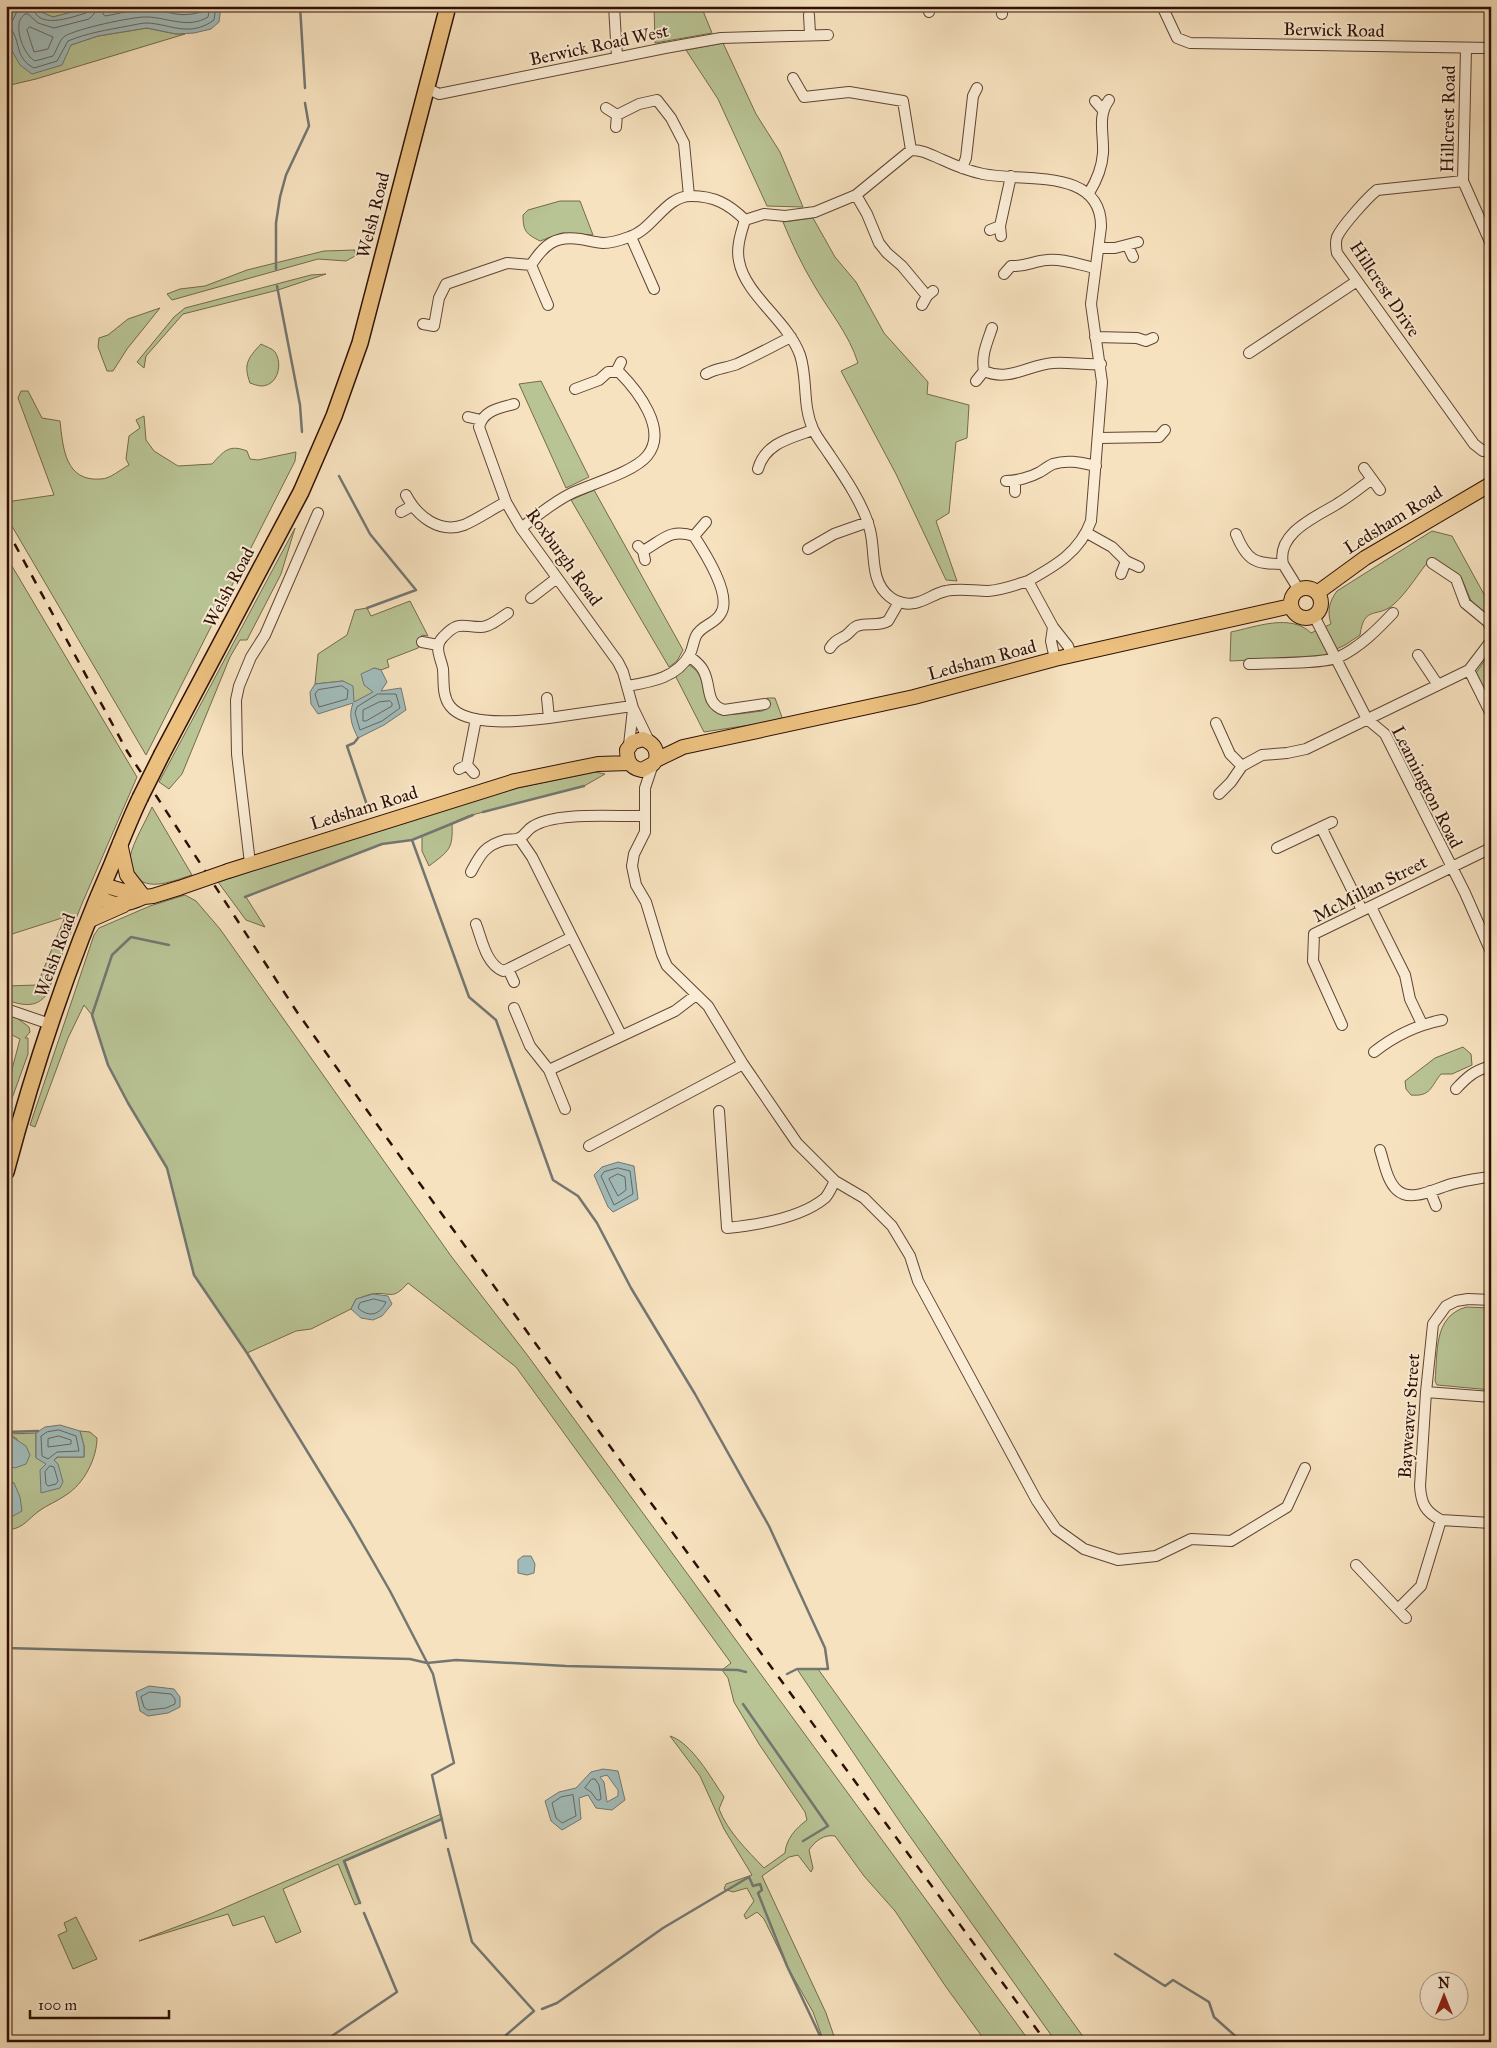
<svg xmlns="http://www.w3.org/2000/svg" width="1497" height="2048" font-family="'IM FELL Great Primer',serif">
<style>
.green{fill:#b9c495;stroke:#746a4c}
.water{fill:#a1bcbb;stroke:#737772;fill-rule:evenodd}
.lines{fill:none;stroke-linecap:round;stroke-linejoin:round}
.shore{stroke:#686660;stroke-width:1}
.stream{stroke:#737772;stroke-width:2.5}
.minor-casing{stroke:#604433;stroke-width:12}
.major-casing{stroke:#2e0f04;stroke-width:16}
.highway-casing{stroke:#2e0f04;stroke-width:18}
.minor{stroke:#faecd5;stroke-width:10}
.major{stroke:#ecc180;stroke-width:14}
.highway{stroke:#ecc180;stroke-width:15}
.rail{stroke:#2e0f04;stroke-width:2.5;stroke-dasharray:9 9;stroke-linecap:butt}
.major-bridge-casing{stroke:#2e0f04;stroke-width:16;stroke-linecap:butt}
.highway-bridge-casing{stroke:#2e0f04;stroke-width:18;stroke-linecap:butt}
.major-bridge{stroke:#ecc180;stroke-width:14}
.highway-bridge{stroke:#ecc180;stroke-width:15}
.labels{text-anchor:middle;stroke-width:4;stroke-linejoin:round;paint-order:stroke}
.street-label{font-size:18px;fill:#2e0f04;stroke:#faecd5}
</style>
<rect width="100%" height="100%" fill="#f7e2bf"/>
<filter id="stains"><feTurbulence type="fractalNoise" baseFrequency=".004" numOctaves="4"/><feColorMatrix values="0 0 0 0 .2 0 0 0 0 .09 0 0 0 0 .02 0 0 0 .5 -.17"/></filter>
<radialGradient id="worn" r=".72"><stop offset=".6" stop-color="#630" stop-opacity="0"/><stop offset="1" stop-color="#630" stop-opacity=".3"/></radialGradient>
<path class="green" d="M6 6H17L9 15 8 30 71 45 98 36 147 28 176 34H185L36 79 6 86Z
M36 6H95L53 17 43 13Z
M654 6H701L712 33 655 43Z
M723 43 756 114 780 152 803 207 767 206 718 99 686 50Z
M560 201H580L593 235 562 233 540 241C526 234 523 231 523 215L528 210Z
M813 218 835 257 856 282 884 333 928 382 927 394 969 405 967 438 956 442 949 513 936 521 957 581 946 580 896 474 841 371 858 363C849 334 829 311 814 285 802 265 792 244 783 222Z
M355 250V256L346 261 318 259 172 300 167 294 180 289 205 286 247 270 324 251Z
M326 274 278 290 183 314 146 356 144 368 137 362 174 317 185 308 311 275Z
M160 308 127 349 113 371H107L98 347 99 338 108 335 128 319Z
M261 344C266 347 272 348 275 352 283 364 278 385 262 386 258 386 253 384 250 383 243 364 248 358 261 344Z
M541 381 589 477 566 488 519 384Z
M21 391H28L42 418 60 421C63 448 65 482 101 479 110 479 121 469 129 465L126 459 129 436 140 428 136 420 144 416 146 440 154 451 178 466 212 464C224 451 229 444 247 451L250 459 258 460 296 452 295 461 146 755 6 516V502L54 495 18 398Z
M594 490 683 650 677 661 669 667 571 500Z
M295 528 281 574 247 640H240L230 657 182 774 169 789 159 782Z
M1432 531 1452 536 1491 607V620L1472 603 1461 577 1431 558C1420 571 1406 594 1394 604 1378 619 1364 604 1360 635L1345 645 1320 657 1230 661 1231 632C1255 627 1291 613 1311 633L1331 624C1327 611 1329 602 1337 591Z
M6 556 137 777 81 906 47 994C36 1009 22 1005 6 1000V986L37 985 65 917 6 936Z
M410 601 428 636 422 635 418 648 387 660 389 667 381 670 374 668V692L353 703 343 681 315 684 318 654 347 635 355 610 367 608 371 616Z
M1491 651V694L1487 695 1476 673Z
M687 664C711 675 698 703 718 713 727 717 751 712 762 711L766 709 767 698H775L783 720 704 732 676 677Z
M595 772 605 774 584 786 468 816 452 823C453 849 450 850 429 866L422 851V836L412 840 382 844 246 897 265 927 246 920 218 882 502 791Z
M152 807 192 875C175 880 148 893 134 875 130 870 128 863 130 857 134 840 145 823 152 807Z
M185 895 196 901 220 929 451 1256 528 1356 1030 2042H986L946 1987 895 1911 864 1876 835 1836C824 1834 815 1841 809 1850L813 1868 811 1872 798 1855 789 1857 762 1876 826 2013 836 2042H824L813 2012 787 1966 764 1919 757 1912 746 1919 744 1915 754 1901 747 1888 733 1892 724 1889 726 1884 752 1875 724 1829 700 1776 670 1736C692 1743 711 1778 724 1797L719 1809C728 1832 747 1850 764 1868L785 1853C786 1839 796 1828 807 1820L805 1812 759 1744 734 1702 728 1678 722 1670 731 1663 516 1367 408 1283C391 1302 391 1291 372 1294 366 1295 361 1298 356 1299L351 1309 311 1329 296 1331 247 1353 194 1275 167 1168 128 1103 108 1065 92 1015 84 1005 68 1038 35 1127 30 1125 94 935 99 928 150 906Z
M6 1015 17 1018 29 1027 30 1032 25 1038H28V1054L6 1115V1092L20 1039 6 1032Z
M1463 1047 1471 1054 1472 1065 1452 1074H1441C1431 1086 1431 1097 1411 1095L1406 1089 1405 1081 1435 1058Z
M1466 1307 1491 1308V1390L1437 1385 1435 1381C1438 1352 1433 1317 1466 1307Z
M80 1431 90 1432 97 1438C97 1458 84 1484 66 1495 58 1501 47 1505 39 1511 28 1519 21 1531 6 1529V1517L13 1516 14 1483 6 1480V1465L9 1468 17 1439 9 1434 36 1433V1458L54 1460 58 1457H84V1446Z
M797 1669H818L1087 2042H1056L904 1828Z
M441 1814 442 1819 345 1861 360 1903 355 1905 338 1864 283 1889 301 1932 276 1943 264 1916 233 1926 228 1914 139 1941 210 1914Z
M76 1917 97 1959 73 1969 58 1935 67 1931 64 1923Z"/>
<path class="water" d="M17 6H36L43 13 53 17 95 6H221L219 22 211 29 194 33 176 34 147 28 98 36 71 45 62 65 32 74 20 65 12 51 8 30 9 15Z
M374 668 381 670 387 682 381 691 401 688 406 710 384 725 358 738C352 726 348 716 353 703L318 714 311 704 310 692 315 684 343 681 353 686 354 702 373 692 364 685 361 674Z
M618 1162 634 1166 638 1199 613 1212 608 1207 594 1175 602 1167Z
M373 1294 388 1296 392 1304 382 1316 373 1320 361 1318 351 1309 356 1299Z
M60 1425 80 1431 84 1446V1457H57L54 1460 58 1464 63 1482 60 1488 41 1493 40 1470 46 1464 36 1458V1433L45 1427Z
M6 1433 26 1446 30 1455 26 1464 15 1468 6 1465Z
M6 1480 14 1483 20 1497 22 1511 13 1516 6 1517Z
M523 1556H531L535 1564 534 1573 527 1575 518 1573V1560Z
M149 1686 174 1689 180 1697V1707L168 1713 148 1716 140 1711 136 1692Z
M603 1769 618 1771 625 1800 612 1810 596 1808 588 1795 579 1798 581 1819 562 1830 551 1821 545 1801 559 1792 576 1788 591 1772ZM607 1775 618 1790V1796L607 1802 604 1782 600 1777Z"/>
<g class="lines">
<path class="shore" d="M20 6 9 27C22 40 13 57 34 68L57 61 68 41C87 33 107 30 128 26 134 25 141 23 147 23 171 24 189 38 214 20L216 6
M33 6C36 31 72 17 86 13L90 6
M96 6 94 14 89 19 54 28 38 23 28 14H25C22 17 19 20 19 24 17 35 25 56 35 61L53 56C57 50 59 40 65 36 76 29 134 16 148 17 169 18 188 29 208 17L210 6
M103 6V14L105 16C118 14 134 9 147 9 170 10 176 19 201 12L203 6
M30 27 53 37 48 49 34 52 27 30Z
M342 686 348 690 347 699 319 707 315 694 318 690Z
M378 694H396L400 708 382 721 360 730 355 713 357 707Z
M390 701 392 703V706L366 721H363V710L379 702Z
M618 1168 630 1171 633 1194 614 1205 601 1176 604 1172Z
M618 1174 625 1177 626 1190 618 1196 609 1179Z
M374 1299 386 1302C380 1315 369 1318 358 1308L360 1303Z
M59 1430 76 1436 79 1451 57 1452 48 1459 42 1456 41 1436 47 1432Z
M59 1436 71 1440V1444L48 1447V1439Z
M50 1466 54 1467 58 1481 56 1484 48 1486 46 1484 45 1472Z
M150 1692 171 1694 175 1699V1704L166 1708 148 1710 144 1707 141 1697Z
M592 1779H595L599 1785 601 1798 600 1800H597L591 1792 585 1788Z
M573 1795 576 1816 562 1823 556 1818 552 1803 561 1797Z"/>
<path class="stream" d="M300 6 305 88
M276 269V223L280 197 286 175 309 126 305 103
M277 286 300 405 302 432
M339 476 370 534 416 590 367 608
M358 738 354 743 347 746 368 808
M483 812 584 786
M473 815 412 840 469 997 496 1020 553 1180 578 1196 597 1223 631 1288 695 1394 769 1526 825 1648 828 1669H797L787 1674
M245 897 382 844 412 840
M169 945 131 937 112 955 92 1015 108 1065 128 1103 167 1168 194 1275 247 1353 351 1523 390 1591 433 1674 454 1763 432 1775 446 1838
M6 1432 38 1431
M6 1648 410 1659 427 1663 456 1660 566 1666 738 1670 746 1672
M743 1704 828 1826 803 1841
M448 1849 472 1942 534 2011 506 2035 508 2042
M360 1903 344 1861 442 1819
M1115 1954 1165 1986 1173 1980 1209 2002 1214 2017 1242 2042
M542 2009 557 2003 663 1928 749 1877 753 1886 760 1884 762 1890 758 1893 787 1966 823 2042
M323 2042 397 1992 364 1913"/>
<defs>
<path id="minor" d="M614 6 617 57
M928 6 929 12
M1162 6 1177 38 1190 43 1491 48
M1002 14V6
M809 15 810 34
M1466 48 1463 181 1491 244
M793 78 804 97 849 92 903 101 911 150
M426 88 439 94 665 48 721 38 828 35
M1095 101 1102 109
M606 108 617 115
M616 127 617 115 639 104 657 100 671 118 684 143 689 196
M962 168 966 158 973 96 977 88
M1463 181 1377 190C1367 198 1342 226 1337 237 1335 243 1336 248 1337 253L1474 444 1483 451 1491 449
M1089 193C1097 180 1102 168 1103 153 1104 134 1097 116 1109 100
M856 195 867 214 879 243 887 253 902 266 927 296
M990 230 1000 226
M1001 236 1000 226 1011 176
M631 237 654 289
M1128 246 1133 257
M1099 248H1115L1138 242
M531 265 548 305
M1004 274 1011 266C1026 267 1033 261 1047 260 1062 258 1080 265 1095 268
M922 305 927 296 933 291
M423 324 434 326 439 298 446 284 507 263 531 265C544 245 555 235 580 239 587 240 596 243 603 243 611 243 621 240 629 237 653 230 665 196 691 196 714 196 729 204 745 220
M1095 337 1137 338 1146 341 1153 338
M1249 353 1357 281
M984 371C1009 382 1028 365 1053 363 1069 362 1085 365 1101 364
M984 371C981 355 987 343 992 328
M616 372 621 362
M706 374C716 368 727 368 737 364 755 356 773 346 791 337
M976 381 984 371
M514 404C500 408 483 410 479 427L506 502 521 528 618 662 623 672 633 708 649 741
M468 417 481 420
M1099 438 1159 437 1165 430
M1364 468 1380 490
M758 469C765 443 791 438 813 430
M1006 481C1017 481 1031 477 1040 472 1044 470 1048 466 1053 464 1068 459 1082 463 1096 466
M1015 492V481
M406 495C417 516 439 534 464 525 478 519 492 509 506 502
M401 512 412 506
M521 528C537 516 553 502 572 493 591 484 634 472 647 456 669 430 637 390 619 372H608L599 380 575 389
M1087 533 1112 547 1126 561 1139 567
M1236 534C1247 561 1255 564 1283 564 1276 533 1316 517 1337 504 1349 497 1360 488 1372 479
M638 546 643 551 645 560
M808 549 834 534 868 522
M643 551C663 540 670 528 694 536
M1432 563 1456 579 1465 603 1488 622 1491 629
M1283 564 1299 590
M1121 574 1126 561
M1028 581C1015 585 1002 590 988 591 974 591 960 588 946 591 935 593 926 601 915 603 907 605 896 602 890 597 869 581 876 553 870 530 864 505 844 476 829 454 824 446 817 438 813 429 802 405 808 379 800 355 788 321 745 295 739 261 736 247 741 233 745 220L764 214 785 216 815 212 856 195 911 150C924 150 931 155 943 160 956 166 969 171 983 174 1022 182 1102 167 1101 227L1091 304 1102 382 1091 521C1080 552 1055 566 1028 581L1053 627
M531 598 557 578
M508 613C500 618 490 627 481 627 462 627 459 620 443 637 433 647 441 658 443 669 444 681 442 696 450 706 467 728 525 721 549 718
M1314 616 1367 719 1385 734 1465 893 1491 952
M422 642 438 645
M830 648C834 641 838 640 845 636 850 633 852 628 857 626 868 622 878 627 888 621L899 602
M1418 655 1438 685
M689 656C694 660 700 664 703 670 712 685 704 703 724 710L765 704
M1055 659 1051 641 1053 627 1068 646 1071 655
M1249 664C1269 663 1324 664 1339 657 1360 647 1377 630 1393 613
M1469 670 1491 714
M627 686C651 682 677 678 690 654 693 648 693 642 696 636 701 625 716 624 721 613 732 595 705 553 694 536L706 522
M547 698 549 718 632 706
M1216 723 1230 754 1242 766
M629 745 633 709
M653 764 645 788V832L634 854 632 866 636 885 646 902 662 955 667 966 708 1006 743 1064 797 1143 835 1181 864 1198 892 1226 910 1256 918 1281 1037 1501 1056 1529 1084 1549 1118 1560 1156 1556 1191 1539 1231 1541 1287 1507 1305 1468
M467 765 474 773
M459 769 467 765 476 719
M1219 794 1231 782 1242 766 1262 755 1287 753 1306 749 1469 670 1491 641
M1321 827 1362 910
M519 838 532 857 621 1035
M1277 848 1332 822
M250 863 237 754 236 700 239 686 251 657 265 635 318 513
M471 872C480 855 485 845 505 840 510 839 516 840 520 838 525 835 527 830 532 827 555 811 616 817 645 816
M1371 907 1405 975 1410 999 1422 1024
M476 924C482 940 486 964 503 971L508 969 514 982
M508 969 572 937
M514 1008 530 1046 549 1070 565 1109
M6 1009 50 1024
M1342 1025 1313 961 1314 934 1491 848
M1374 1052C1394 1036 1417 1025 1442 1020
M549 1070 675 1011 696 995
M1456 1089C1467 1077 1475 1070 1491 1066
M719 1111 727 1228C757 1225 801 1218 825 1198 829 1194 832 1186 835 1181
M589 1146 743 1064
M1380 1150C1384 1162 1387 1181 1397 1190 1412 1204 1439 1186 1456 1183 1468 1180 1479 1178 1491 1177
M1430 1191 1436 1206
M1491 1300 1468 1299 1456 1301 1446 1306 1433 1324 1426 1392 1420 1486C1421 1503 1425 1512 1441 1520L1491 1523
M1426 1392 1491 1397
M1356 1565 1406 1618
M1398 1609 1421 1586 1441 1520"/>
<path id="major" d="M1291 603a15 15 0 1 1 30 0a15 15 0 1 1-30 0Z
M1317 593 1365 558 1491 484
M656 760C658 749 653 743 643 739L633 742 627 750C627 761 630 768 642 770L653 764 656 760 683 747 914 697 1055 659 1291 606
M120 843 127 875 144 897
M228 871 515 781 598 764 629 763
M103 885 144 897 153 896 179 888
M98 896C114 908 127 905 144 897
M88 921 124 905"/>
<path id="highway" d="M162 754 301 492 334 416 360 343 448 6
M6 1172C34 1067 68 964 112 864 121 842 130 819 140 798"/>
</defs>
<use href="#minor" class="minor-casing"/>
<use href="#major" class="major-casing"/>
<use href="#highway" class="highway-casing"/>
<use href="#minor" class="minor"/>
<use href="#major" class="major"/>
<use href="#highway" class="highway"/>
<path class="rail" d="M6 528 127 751 297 1012 376 1123 651 1503 1046 2042"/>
<defs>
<path id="major-bridge" d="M179 888 228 871"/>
<path id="highway-bridge" d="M140 798 162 754"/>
</defs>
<use href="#major-bridge" class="major-bridge-casing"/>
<use href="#highway-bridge" class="highway-bridge-casing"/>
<use href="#major-bridge" class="major-bridge"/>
<use href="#highway-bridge" class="highway-bridge"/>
</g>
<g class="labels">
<g class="street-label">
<text transform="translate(1334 30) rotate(1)" y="6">Berwick Road</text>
<text transform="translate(599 45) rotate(-12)" y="6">Berwick Road West</text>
<text transform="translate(1448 119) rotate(-89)" y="6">Hillcrest Road</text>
<text transform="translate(373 215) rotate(-76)" y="6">Welsh Road</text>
<text transform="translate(1385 289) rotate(56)" y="6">Hillcrest Drive</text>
<text transform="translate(1393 520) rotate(-32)" y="6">Ledsham Road</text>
<text transform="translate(564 557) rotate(54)" y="6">Roxburgh Road</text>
<text transform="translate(229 587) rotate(-62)" y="6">Welsh Road</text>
<text transform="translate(982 660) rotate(-15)" y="6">Ledsham Road</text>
<text transform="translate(1427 787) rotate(63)" y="6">Leamington Road</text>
<text transform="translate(364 808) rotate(-17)" y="6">Ledsham Road</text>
<text transform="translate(1370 889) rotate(-27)" y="6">McMillan Street</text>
<text transform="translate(55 955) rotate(-70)" y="6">Welsh Road</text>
<text transform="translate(1409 1416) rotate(-86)" y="6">Bayweaver Street</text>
</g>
</g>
<rect width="1497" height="2048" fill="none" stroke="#f7e2bf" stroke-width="25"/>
<rect x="8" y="8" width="1482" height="2033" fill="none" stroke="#2e0f04" stroke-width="2.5"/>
<rect x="12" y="12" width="1472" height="2023" fill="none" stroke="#2e0f04"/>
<g transform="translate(1444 1996)"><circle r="24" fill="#faecd5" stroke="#a89481"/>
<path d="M0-4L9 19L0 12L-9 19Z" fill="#8f2418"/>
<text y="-8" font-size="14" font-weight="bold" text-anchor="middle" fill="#2e0f04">N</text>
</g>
<path d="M30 2010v8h139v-8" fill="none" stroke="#2e0f04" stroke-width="2.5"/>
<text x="38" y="2010" font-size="15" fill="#2e0f04" stroke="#faecd5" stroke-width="4" paint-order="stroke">100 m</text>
<rect width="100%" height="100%" filter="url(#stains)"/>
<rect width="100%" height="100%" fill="url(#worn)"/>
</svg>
